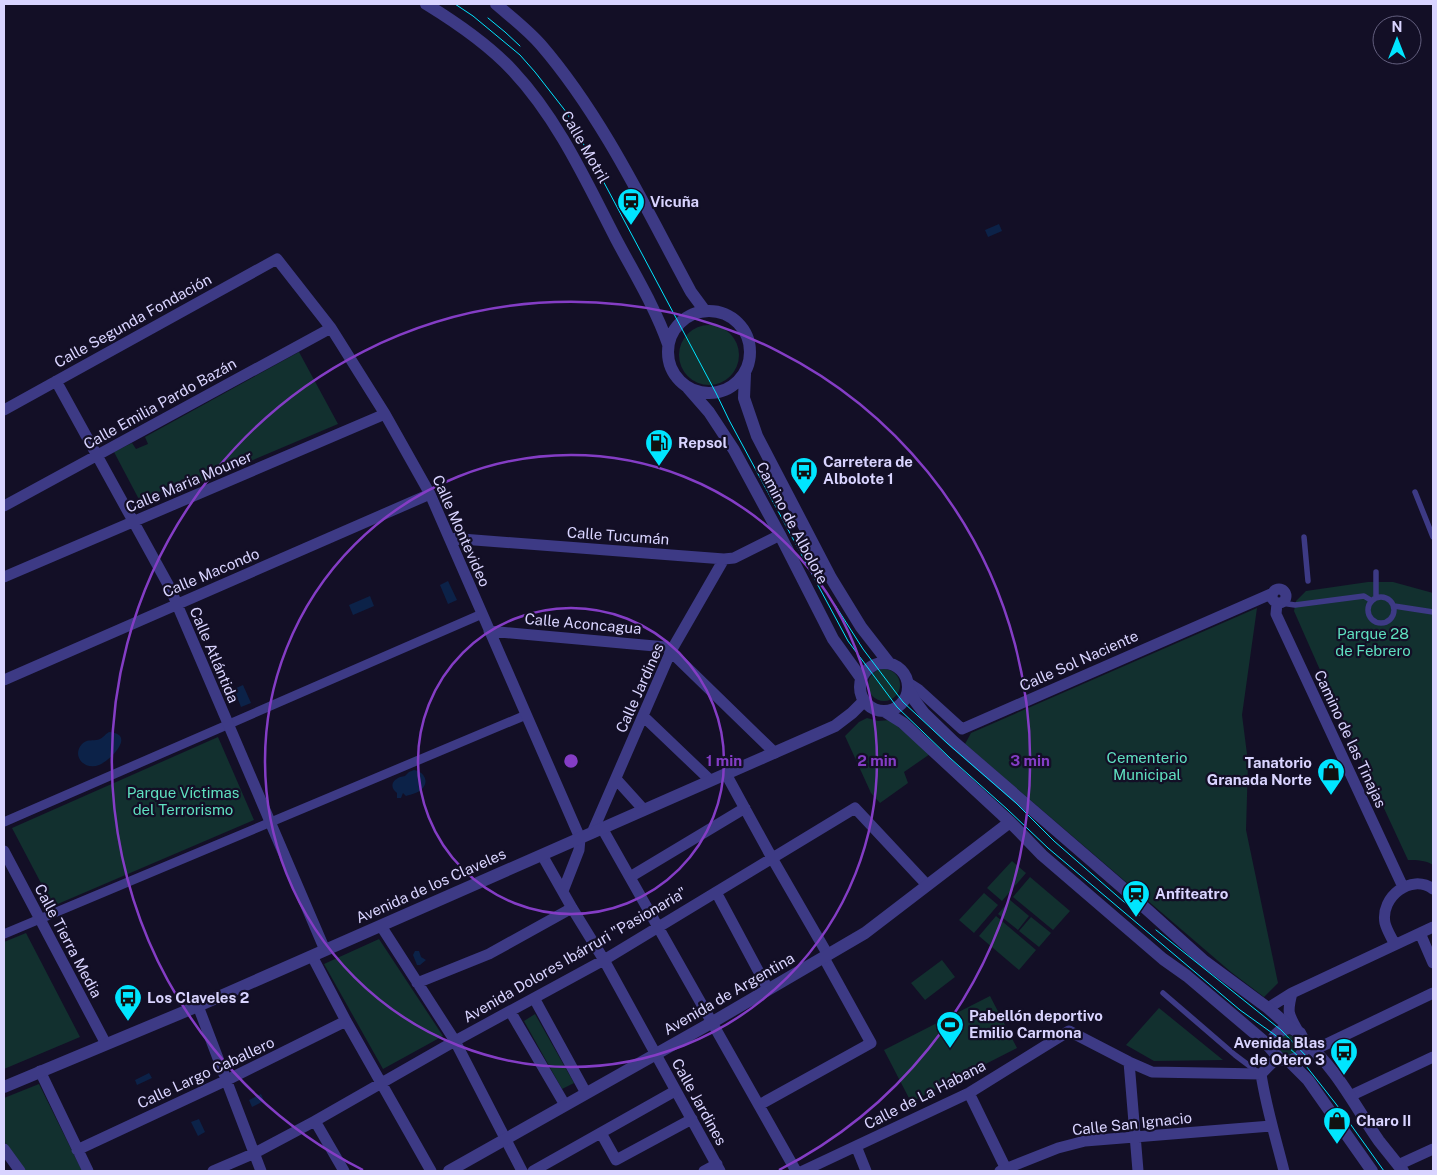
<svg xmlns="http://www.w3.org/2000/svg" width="1437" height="1175" font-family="'Public Sans',sans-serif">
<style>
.green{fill:#12302f}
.water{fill:#0c2248}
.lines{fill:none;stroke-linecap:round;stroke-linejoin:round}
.service{stroke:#3d3a85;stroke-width:5.5}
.pedestrian{stroke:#3d3a85;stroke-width:9}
.minor{stroke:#3d3a85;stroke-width:11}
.tertiary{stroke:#3d3a85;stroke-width:12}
.tram{stroke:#00e5ff;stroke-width:1}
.ring{fill:none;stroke:#843dc5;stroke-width:2.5}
.labels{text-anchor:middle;stroke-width:4.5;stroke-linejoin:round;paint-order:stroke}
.street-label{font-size:15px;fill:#d9d4ff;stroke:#130f26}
.poi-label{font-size:15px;font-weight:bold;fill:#d9d4ff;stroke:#130f26;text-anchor:start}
.park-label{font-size:15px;fill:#5fe0c0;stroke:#130f26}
.centre{fill:#843dc5;stroke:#130f26;stroke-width:2.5}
.ring-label{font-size:15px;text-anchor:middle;font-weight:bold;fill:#843dc5;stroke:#130f26;stroke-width:4.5;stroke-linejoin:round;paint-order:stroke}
</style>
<rect width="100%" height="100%" fill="#130f26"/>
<path class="green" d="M679 355a30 30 0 1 1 60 0a30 30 0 1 1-60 0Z
M299 352 338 424 168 496 164 490 149 496 152 503 143 507 114 452 132 443 136 449 148 444 145 437Z
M1368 582H1393L1433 593V865C1425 860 1417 860 1408 860L1324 679 1294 611 1296 601 1306 591Z
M1257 608 1242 715 1248 762 1246 830 1278 983 1264 997 1231 972 965 744 971 733Z
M868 685a16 16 0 1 1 32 0a16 16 0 1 1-32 0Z
M867 718 878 721 890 720 930 754 904 772 908 783 880 803 871 793 845 736 859 722Z
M218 737 254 820 53 906 12 828Z
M1012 861 1026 873 1002 901 987 888Z
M1030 877 1070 911 1053 930 1013 897Z
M984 893 998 905 974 933 959 920Z
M1010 900 1029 916 1018 930 998 914Z
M996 916 1036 950 1019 970 979 936Z
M1031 917 1051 933 1039 947 1019 931Z
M26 933 80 1037 4 1069V942Z
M379 939 443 1036 383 1069 324 964Z
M942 960 955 977 925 1000 911 983Z
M990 996 1017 1048 911 1102 884 1050Z
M1159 1008 1223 1060 1154 1061 1126 1045Z
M535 1014 574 1083 562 1089 524 1021Z
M1278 1045a10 10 0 1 1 20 0a10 10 0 1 1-20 0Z
M39 1084 82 1171H25L4 1141V1098Z"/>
<path class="water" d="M999 224 1002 231 988 237 985 230Z
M448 581 457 600 448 604 440 585Z
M370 596 374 606 353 615 349 605Z
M243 685 251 703 241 707 234 689Z
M109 732C137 734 110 761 99 765 85 771 71 756 82 744 87 739 91 741 96 740 102 740 105 734 109 732Z
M414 770C423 771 430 781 422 789 418 793 412 794 406 796L403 793 401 798H397V793C387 785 395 777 405 776L409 772Z
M415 951H419L421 957 426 960 420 965H417L413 955Z
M149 1073 152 1078 137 1085 135 1080Z
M261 1094 264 1101 252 1107 249 1100Z
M199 1119 205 1132 198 1136 191 1122Z"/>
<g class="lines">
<path class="service" d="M1415 492 1433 537
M1304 537 1308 581
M1368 610a13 13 0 1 1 26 0a13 13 0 1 1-26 0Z
M1376 598V572
M1281 603 1295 605 1364 596 1372 601
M1394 606 1433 612
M1163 993 1235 1055 1259 1073"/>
<path class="pedestrian" d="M4 822 482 614
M4 934 526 715"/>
<path class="minor" d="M56 381 170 588 325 950
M4 410 277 259 331 328 385 414 430 494 580 838 579 850 563 891
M4 506 331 328
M449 538 724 559 734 558 780 535
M4 577 385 414
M1272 596a7 7 0 1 1 14 0a7 7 0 1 1-14 0Z
M1277 603 1276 614 1403 887
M489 631 666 647 775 753
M4 680 430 494
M908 683 919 690 962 729 1273 593
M643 716 710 780
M726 774 772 858 828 955
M616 779 644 810
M602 828 796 1171
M592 833 671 651 724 559
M4 851 106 1044
M542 855 572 908 604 960 720 1171
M630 877 745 808
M716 892 768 989
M381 926 455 1041 522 1171
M1420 933 1433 963
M1395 945C1392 938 1387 931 1385 923 1380 897 1411 873 1433 889
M312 956 346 1021 431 1171
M417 983 489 954 572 908
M1292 993C1287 1012 1288 1014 1298 1031
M534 998 586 1093
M198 1006 261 1171
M1268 1008 1292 993 1433 927
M510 1011 565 1105
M1314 1050 1433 993
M1129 1062 1138 1171
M40 1071 88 1171
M1261 1074C1266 1107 1276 1139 1284 1171
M969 1093 1007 1171
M1350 1096 1433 1057
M759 1105 871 1043 824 958
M315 1121 344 1171
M601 1133 616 1160 692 1119
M856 1146 866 1171
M4 1149 20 1171
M77 1150 227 1080 346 1021
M1398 1165 1433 1149
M213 1171 255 1153 315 1121 455 1041 604 960 855 808 927 885
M533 1171 675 1091
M704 1171 717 1164
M803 1171 969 1093 1069 1031 1129 1062 1152 1072 1261 1074 1278 1057
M1000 1171 1058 1148 1085 1141 1271 1126"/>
<path class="tertiary" d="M426 4C457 23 488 44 513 71 558 119 586 181 616 239 634 273 655 307 668 344
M496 4C511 17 528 30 541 45 603 117 646 209 691 292L705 311
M668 352a41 41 0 1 1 82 0a41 41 0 1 1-82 0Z
M745 374 744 398 757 436 831 578 861 627 889 663
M688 388 709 412 734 450 780 535 833 639 861 678
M860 687a24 24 0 1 1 48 0a24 24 0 1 1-48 0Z
M884 711 903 723 1010 822 1042 855 1163 959 1187 976 1266 1043 1278 1057 1280 1059 1289 1061 1299 1057 1303 1052 1305 1043 1300 1033 1291 1028 1268 1008 1203 960 1123 888 954 742 924 713 915 701 908 688
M1305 1043C1335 1065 1357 1110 1379 1141 1387 1151 1395 1161 1403 1171
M1273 1050C1270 1037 1278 1029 1291 1028
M1289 1061 1308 1080 1372 1171
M4 1087 198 1006 835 726 852 713 864 701
M449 1171 711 1023 865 933 1010 822"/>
<path class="tram" d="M455 4 473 16 520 55 535 72 567 113 716 393 729 420 848 641 897 707 950 758 1007 809 1048 848 1240 1010 1275 1035 1299 1057 1336 1104 1384 1171
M488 18 505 32 520 46
M835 605 863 649 903 702 947 743 1016 803 1054 841 1139 915
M1156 930 1281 1030 1309 1059"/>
</g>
<g class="ring">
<circle cx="571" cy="761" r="153"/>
<circle cx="571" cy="761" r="306"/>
<path d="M363 1170A459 459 0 1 1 779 1170"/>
</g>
<defs>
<symbol id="station-pin" viewBox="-11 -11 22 30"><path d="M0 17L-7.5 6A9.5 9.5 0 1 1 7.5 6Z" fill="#00e5ff" stroke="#130f26"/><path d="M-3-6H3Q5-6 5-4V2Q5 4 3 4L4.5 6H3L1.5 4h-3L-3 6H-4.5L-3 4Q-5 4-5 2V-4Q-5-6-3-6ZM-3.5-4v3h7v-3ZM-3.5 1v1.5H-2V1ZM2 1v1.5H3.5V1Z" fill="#111"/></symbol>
<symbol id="fuel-pin" viewBox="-11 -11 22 30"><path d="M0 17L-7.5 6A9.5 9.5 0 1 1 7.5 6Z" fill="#00e5ff" stroke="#130f26"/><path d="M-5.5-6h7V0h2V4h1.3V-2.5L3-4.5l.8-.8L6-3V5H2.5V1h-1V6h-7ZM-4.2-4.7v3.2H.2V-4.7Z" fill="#111"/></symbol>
<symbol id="bus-pin" viewBox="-11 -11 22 30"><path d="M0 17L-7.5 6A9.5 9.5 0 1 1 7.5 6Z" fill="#00e5ff" stroke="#130f26"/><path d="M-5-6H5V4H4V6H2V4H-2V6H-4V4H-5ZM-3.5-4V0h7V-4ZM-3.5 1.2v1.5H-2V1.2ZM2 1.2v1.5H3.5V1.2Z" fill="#111"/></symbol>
<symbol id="shop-pin" viewBox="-11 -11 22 30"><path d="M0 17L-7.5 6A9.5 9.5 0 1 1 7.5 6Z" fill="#00e5ff" stroke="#130f26"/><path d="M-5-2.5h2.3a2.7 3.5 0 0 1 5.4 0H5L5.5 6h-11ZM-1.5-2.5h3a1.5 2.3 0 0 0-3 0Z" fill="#111"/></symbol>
<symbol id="stadium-pin" viewBox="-11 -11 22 30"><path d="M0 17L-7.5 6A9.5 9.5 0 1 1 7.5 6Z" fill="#00e5ff" stroke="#130f26"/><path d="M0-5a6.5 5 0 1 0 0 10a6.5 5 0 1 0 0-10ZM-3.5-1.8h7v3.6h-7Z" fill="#111"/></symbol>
</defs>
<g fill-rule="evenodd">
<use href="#station-pin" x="615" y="186" width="32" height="43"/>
<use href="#fuel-pin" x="643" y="427" width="32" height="43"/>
<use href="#bus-pin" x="788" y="455" width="32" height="43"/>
<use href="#shop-pin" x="1315" y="756" width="32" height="43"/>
<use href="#station-pin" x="1120" y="878" width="32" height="43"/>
<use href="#bus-pin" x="112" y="982" width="32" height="43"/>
<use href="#stadium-pin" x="934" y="1009" width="32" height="43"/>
<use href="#bus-pin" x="1328" y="1036" width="32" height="43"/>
<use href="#shop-pin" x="1321" y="1105" width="32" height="43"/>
</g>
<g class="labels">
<g class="street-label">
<text transform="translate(585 147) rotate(60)" y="5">Calle Motril</text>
<text transform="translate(133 321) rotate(-29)" y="5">Calle Segunda Fondación</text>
<text transform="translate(160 404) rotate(-29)" y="5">Calle Emilia Pardo Bazán</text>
<text transform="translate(189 482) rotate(-23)" y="5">Calle Maria Mouner</text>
<text transform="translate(792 523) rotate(62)" y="5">Camino de Albolote</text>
<text transform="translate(461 531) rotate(66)" y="5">Calle Montevideo</text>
<text transform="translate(618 536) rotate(4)" y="5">Calle Tucumán</text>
<text transform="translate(211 573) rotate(-23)" y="5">Calle Macondo</text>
<text transform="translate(583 624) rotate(5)" y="5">Calle Aconcagua</text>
<text transform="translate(214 655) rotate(67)" y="5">Calle Atlántida</text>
<text transform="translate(1079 661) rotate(-24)" y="5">Calle Sol Naciente</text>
<text transform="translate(640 688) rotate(-66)" y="5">Calle Jardines</text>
<text transform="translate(1350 739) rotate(65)" y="5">Camino de las Tinajas</text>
<text transform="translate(431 886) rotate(-24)" y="5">Avenida de los Claveles</text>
<text transform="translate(68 941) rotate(62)" y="5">Calle Tierra Media</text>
<text transform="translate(575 955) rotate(-30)" y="5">Avenida Dolores Ibárruri "Pasionaria"</text>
<text transform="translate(729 994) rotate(-30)" y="5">Avenida de Argentina</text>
<text transform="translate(206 1073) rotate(-25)" y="5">Calle Largo Caballero</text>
<text transform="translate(925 1095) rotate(-27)" y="5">Calle de La Habana</text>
<text transform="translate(699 1102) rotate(61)" y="5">Calle Jardines</text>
<text transform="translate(1132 1124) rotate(-6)" y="5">Calle San Ignacio</text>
</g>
<g class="poi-label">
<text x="650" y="207">Vicuña</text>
<text x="678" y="448">Repsol</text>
<text x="823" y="467">Carretera de<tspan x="823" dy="17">Albolote 1</tspan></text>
<text x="1312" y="768" text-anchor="end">Tanatorio<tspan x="1312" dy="17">Granada Norte</tspan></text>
<text x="1155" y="899">Anfiteatro</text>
<text x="147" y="1003">Los Claveles 2</text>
<text x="969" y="1021">Pabellón deportivo<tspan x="969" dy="17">Emilio Carmona</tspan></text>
<text x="1325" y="1048" text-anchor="end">Avenida Blas<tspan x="1325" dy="17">de Otero 3</tspan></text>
<text x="1356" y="1126">Charo II</text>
</g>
<g class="park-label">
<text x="1373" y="639">Parque 28<tspan x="1373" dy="17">de Febrero</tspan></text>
<text x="1147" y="763">Cementerio<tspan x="1147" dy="17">Municipal</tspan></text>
<text x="183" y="798">Parque Víctimas<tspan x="183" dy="17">del Terrorismo</tspan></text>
</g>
</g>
<circle cx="571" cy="761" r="8" class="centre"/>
<g class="ring-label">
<text x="724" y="766">1 min</text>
<text x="877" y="766">2 min</text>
<text x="1030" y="766">3 min</text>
</g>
<rect width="1437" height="1175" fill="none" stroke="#d9d4ff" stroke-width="10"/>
<g transform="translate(1397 40)"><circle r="24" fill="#130f26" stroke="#625e7d"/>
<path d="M0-4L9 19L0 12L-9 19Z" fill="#00e5ff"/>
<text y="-8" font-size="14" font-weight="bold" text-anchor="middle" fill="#d9d4ff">N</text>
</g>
</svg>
